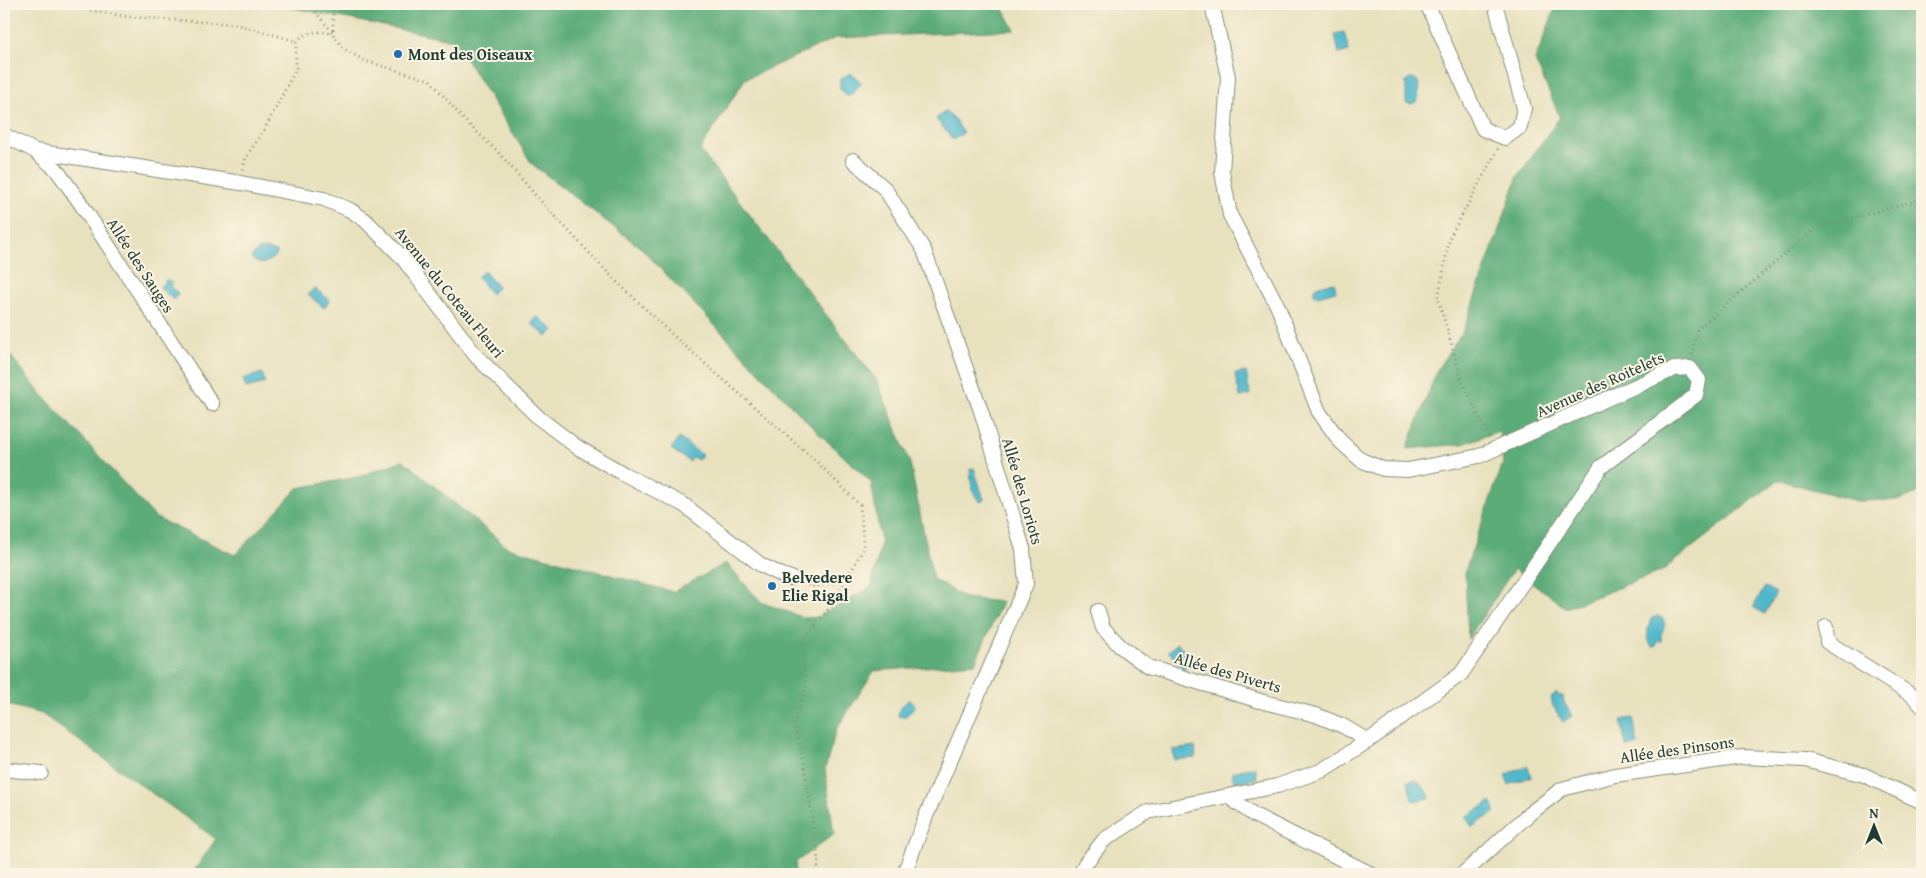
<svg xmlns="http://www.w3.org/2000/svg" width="1926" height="878" font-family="'Gentium Book Plus',serif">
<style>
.forest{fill:#5cac79;stroke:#3e7456}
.water{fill:#4fb8cc;stroke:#377a80}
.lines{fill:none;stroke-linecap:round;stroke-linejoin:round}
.street-casing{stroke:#848f79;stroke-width:16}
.path{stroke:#848f79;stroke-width:3;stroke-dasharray:1 4;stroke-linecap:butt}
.street{stroke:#fff;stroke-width:14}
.poi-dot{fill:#1f6fb2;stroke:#fcf5e5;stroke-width:2}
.labels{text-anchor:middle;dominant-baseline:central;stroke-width:4;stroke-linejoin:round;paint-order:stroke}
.poi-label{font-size:16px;font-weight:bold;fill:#1f3d34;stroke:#fcf5e5;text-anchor:start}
.street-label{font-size:16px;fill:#1f3d34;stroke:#fcf5e5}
</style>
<rect width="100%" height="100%" fill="#fcf5e5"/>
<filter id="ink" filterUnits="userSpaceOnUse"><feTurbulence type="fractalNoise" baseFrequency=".02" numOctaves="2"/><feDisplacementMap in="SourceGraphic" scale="10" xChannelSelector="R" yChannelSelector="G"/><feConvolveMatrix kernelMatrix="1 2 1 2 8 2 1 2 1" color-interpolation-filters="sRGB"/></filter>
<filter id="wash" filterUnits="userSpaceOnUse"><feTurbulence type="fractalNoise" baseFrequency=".0096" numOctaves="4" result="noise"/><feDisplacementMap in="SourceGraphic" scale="20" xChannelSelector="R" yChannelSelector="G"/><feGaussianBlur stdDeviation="1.12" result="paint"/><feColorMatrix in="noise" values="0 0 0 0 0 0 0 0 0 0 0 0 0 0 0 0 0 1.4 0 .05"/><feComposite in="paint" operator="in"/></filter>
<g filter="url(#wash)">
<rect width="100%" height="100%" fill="#e8e1be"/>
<!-- forest -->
<g class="forest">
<path d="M274 4H1001L1015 30 836 38 745 79 700 150 877 381 910 463 933 579 965 598 1002 602 975 663 874 671 836 730 825 769 834 834 796 862 795 874H192L216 839 42 714 4 704V347L37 389 156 518 235 555 298 488 358 477 403 460 507 547 673 592 726 563 761 602 804 618 817 617 871 587 881 543 871 482 811 426 641 248 532 164 454 40Z"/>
<path d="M1557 4H1922V491L1900 500 1857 501 1778 480 1662 571 1566 608 1514 569 1468 639 1465 571 1503 463 1499 431 1463 444 1407 449 1438 368 1463 331 1518 176 1560 117 1535 60Z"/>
</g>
<!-- water -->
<g class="water">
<path d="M1344 32 1349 51 1339 54 1335 34Z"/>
<path d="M851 73 862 83 848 97 840 89V79Z"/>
<path d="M1411 78 1416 79 1419 84 1417 101 1412 104 1406 103V82Z"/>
<path d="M946 111 956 121 963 133 953 140 936 119Z"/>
<path d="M266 249 276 252V255C269 263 258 268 251 257L258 250Z"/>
<path d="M484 271 498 287 491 294 477 277Z"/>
<path d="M167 279 172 283 170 286 179 294 173 300 160 287Z"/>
<path d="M1334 282 1336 291 1318 296 1314 294V289L1316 287Z"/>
<path d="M314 288 330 300 324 308 308 295Z"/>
<path d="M537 316 554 330 547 337 531 323Z"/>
<path d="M1246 372 1250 395 1240 397 1235 374Z"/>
<path d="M262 373 265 383 246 388 243 379Z"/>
<path d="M679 438 702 455 698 460 693 457 690 462 671 449Z"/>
<path d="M974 468 984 500 980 502C971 492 971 482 970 469Z"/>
<path d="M1765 587 1776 593 1765 614 1753 607Z"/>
<path d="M1658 616 1662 618 1665 624 1661 635V642L1658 640 1656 646 1652 647C1646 640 1647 625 1652 618Z"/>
<path d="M1178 643 1192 662 1183 669 1168 651Z"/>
<path d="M1557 693 1560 696H1563L1564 702 1572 716 1563 722 1553 706 1551 698Z"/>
<path d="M909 699 915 706 905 717 898 716 900 708Z"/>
<path d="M1633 718 1638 745 1626 747 1621 720Z"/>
<path d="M1195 747 1196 758 1174 760 1173 750Z"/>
<path d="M1527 766 1532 776 1509 785 1505 775Z"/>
<path d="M1255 767 1257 778 1234 783 1232 772Z"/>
<path d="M1416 780 1427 791 1430 798 1415 801 1412 800 1408 781Z"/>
<path d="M1489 803H1492L1495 812 1472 827 1466 817Z"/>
</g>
</g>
<g filter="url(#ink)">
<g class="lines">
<!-- street casing -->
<g class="street-casing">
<g id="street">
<path d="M1427 4 1483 129 1505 138 1520 127 1524 108 1495 4"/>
<path d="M4 135 35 151 241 183 324 199 350 210 365 220 402 257 476 356 539 418 577 447 624 474 684 505 761 565 784 576 791 578"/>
<path d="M35 151 56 169 79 201 212 404"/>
<path d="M853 160 885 189 924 250 981 411 1023 549 1026 584 926 816 904 874"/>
<path d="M1098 611 1103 628 1120 646 1148 667 1260 701 1316 715 1343 726 1368 741"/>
<path d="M1826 627 1827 642 1913 696 1922 706"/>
<path d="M4 769 41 773"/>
<path d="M1229 797 1254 815 1371 874"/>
<path d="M1080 874 1085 864 1104 840 1148 812 1277 786 1321 771 1368 741 1461 674 1601 467 1696 395 1699 380 1690 368 1674 369 1479 456 1408 470 1383 469 1361 460 1340 441 1319 412 1278 307 1230 215 1222 172 1228 77 1212 4"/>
<path d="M1463 874 1529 814 1562 789 1615 775 1743 757 1805 760 1864 775 1922 802"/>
</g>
</g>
<!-- path -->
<g class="path">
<path d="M56 4 129 17 235 24 296 41V69L264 130 246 157 243 170"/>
<path d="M309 4 333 33"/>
<path d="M333 4V33"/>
<path d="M296 41C309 31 317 30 333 34L344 49 365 61 430 80 463 119 500 154 544 205 614 279 675 337 818 463 860 505 864 547 836 600 803 640 806 686 794 724 804 762 818 859V874"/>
<path d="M1692 355 1697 330 1814 229 1922 199"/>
<path d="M1489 437 1462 381 1438 298 1450 237 1498 149"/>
<path d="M803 584C816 590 833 582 847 580"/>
</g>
<!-- street -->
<use href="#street" class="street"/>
</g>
</g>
<!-- markers -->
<g class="poi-dot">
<circle cx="398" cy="54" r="5"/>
<circle cx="772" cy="586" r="5"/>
</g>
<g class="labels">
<!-- poi labels -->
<g class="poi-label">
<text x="408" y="54">Mont des Oiseaux</text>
<text x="782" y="577">Belvedere<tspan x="782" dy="18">Elie Rigal</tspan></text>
</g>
<!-- street labels -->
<g class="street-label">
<text transform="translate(141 265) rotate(57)">Allée des Sauges</text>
<text transform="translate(450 292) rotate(51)">Avenue du Coteau Fleuri</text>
<text transform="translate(1600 384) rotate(-24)">Avenue des Roitelets</text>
<text transform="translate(1023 491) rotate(74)">Allée des Loriots</text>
<text transform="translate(1228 672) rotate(16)">Allée des Piverts</text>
<text transform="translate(1677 749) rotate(-8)">Allée des Pinsons</text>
</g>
</g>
<!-- margin -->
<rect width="1926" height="878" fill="none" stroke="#fcf5e5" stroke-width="20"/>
<!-- north arrow -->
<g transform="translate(1874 826)" stroke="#fcf5e5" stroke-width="4" paint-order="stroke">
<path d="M0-4L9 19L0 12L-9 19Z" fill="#1f3d34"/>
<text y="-8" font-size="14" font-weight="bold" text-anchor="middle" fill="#1f3d34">N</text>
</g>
</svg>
